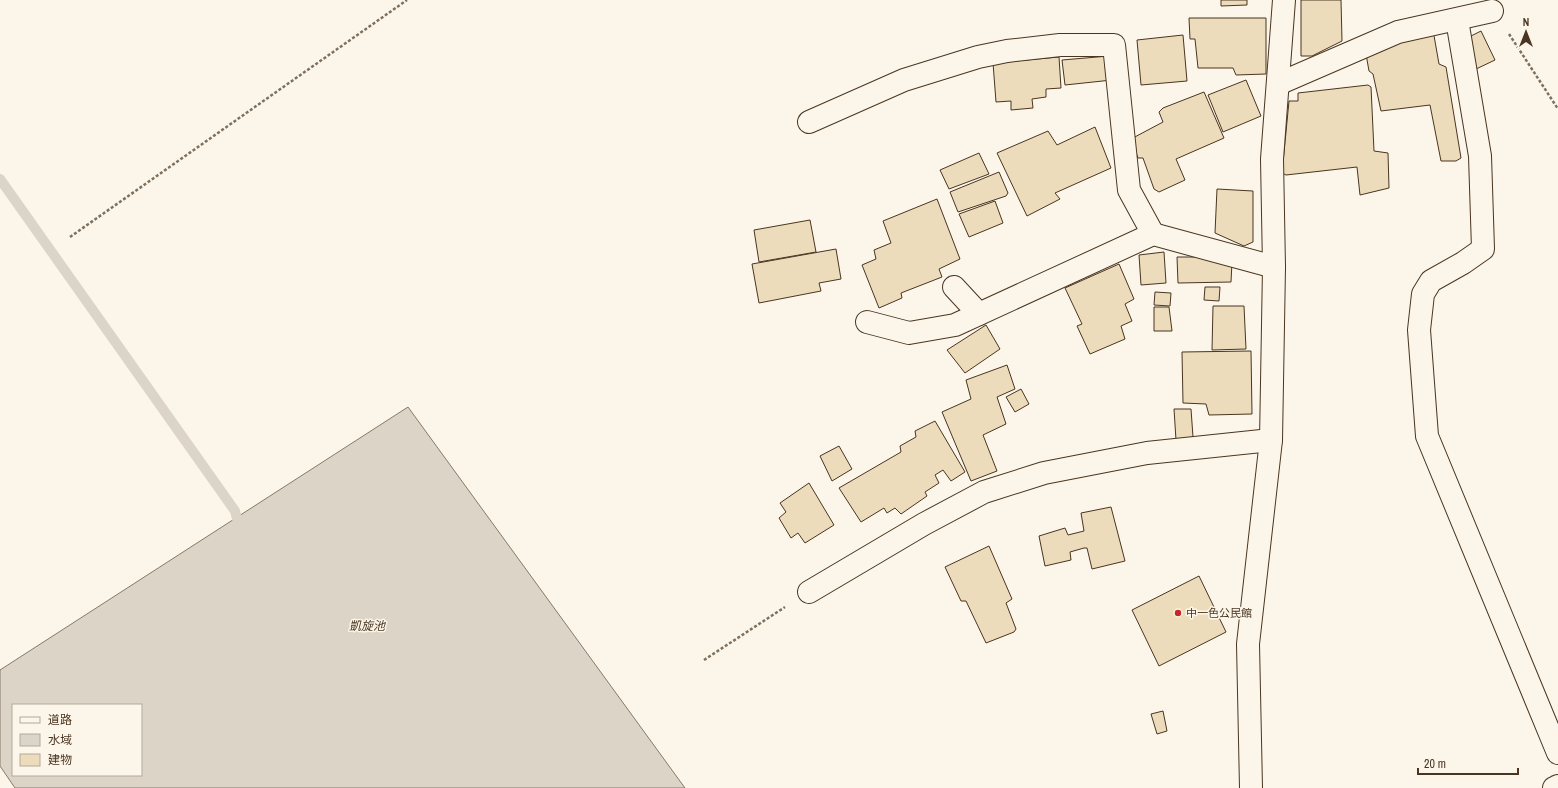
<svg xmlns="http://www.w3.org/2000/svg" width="1558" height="788" font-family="'Archivo Narrow','Noto Sans JP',sans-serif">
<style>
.water{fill:#dcd4c6;stroke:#887966;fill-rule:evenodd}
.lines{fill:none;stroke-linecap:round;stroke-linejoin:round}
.stream{stroke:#dcd4c6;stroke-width:10}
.building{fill:#ecdcbc;stroke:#4a3520}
.minor-casing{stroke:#4a3520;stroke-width:24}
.path{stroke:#7f6f5c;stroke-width:2.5;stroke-dasharray:3 2;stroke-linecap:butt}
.minor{stroke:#fbf6e9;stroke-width:22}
.poi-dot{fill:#c62828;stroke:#fbf6e9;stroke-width:1.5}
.labels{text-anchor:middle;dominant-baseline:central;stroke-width:3;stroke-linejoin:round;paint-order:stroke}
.poi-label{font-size:11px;fill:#4a3520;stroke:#fbf6e9;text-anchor:start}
.water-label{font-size:12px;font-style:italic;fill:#4a3520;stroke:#fbf6e9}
</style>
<rect width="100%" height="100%" fill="#fbf6e9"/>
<!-- water -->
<path class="water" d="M408 407 685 788H15L0 766V670ZM13 705H141V775H13Z"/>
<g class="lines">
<!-- stream -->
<path class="stream" d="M0 179 235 511 240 530"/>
</g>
<!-- building -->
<g class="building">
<path d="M1221 0H1247V5L1221 6Z"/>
<path d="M1301 0H1341L1342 41 1312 56H1301Z"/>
<path d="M1189 18H1266V74L1236 75 1233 68H1198L1195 39H1190Z"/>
<path d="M1433 30 1439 64 1446 67 1461 158 1456 161H1441L1430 105 1381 111 1373 74 1369 71 1366 54Z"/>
<path d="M1481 31 1495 60 1474 70 1461 41Z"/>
<path d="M1183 35 1187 81 1141 85 1137 40Z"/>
<path d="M1109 56 1112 80 1065 85 1062 60Z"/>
<path d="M1059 57 1061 88 1046 89V97L1032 99 1033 108 1011 110V101L996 102 993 63Z"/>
<path d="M1246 80 1261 116 1223 132 1208 95Z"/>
<path d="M1368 85 1371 87 1374 151 1388 153 1389 188 1360 195 1357 167 1286 175 1282 173 1289 101H1298V93Z"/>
<path d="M1204 92 1224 138 1176 159 1185 180 1159 192 1154 189 1143 158H1138L1131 139 1163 122 1159 112 1163 108Z"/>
<path d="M1095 127 1111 168 1055 193 1060 199 1027 216 997 153 1048 131 1057 145Z"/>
<path d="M979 153 989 174 949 189 940 170Z"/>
<path d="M999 172 1008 193 1006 196 958 212 950 192Z"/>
<path d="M1217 189 1253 191V242L1244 246 1215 233Z"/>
<path d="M937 199 960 259 939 269 942 277 901 293 902 298 879 308 862 265 876 259 874 250 891 243 883 221Z"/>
<path d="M995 201 1003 223 969 237 959 214Z"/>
<path d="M810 220 816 252 759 262 754 230Z"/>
<path d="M836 249 841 279 819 283 821 291 759 303 752 264Z"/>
<path d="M1164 252 1166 283 1141 285 1139 255Z"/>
<path d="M1177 257H1218L1232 262 1231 282 1178 283Z"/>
<path d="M1119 264 1134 299 1125 304 1132 321 1121 326 1125 339 1090 354 1077 326 1082 324 1065 288Z"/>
<path d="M1205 287H1220L1219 301 1204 300Z"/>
<path d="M1155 292 1171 293 1170 306 1154 305Z"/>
<path d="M1213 306H1244L1246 349 1212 350Z"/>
<path d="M1154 307H1169L1172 331H1154Z"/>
<path d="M986 325 1000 349 965 373 947 350Z"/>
<path d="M1251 351 1252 414 1209 415 1206 404 1183 403 1182 352Z"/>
<path d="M1007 365 1015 389 997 397 1006 424 983 435 997 471 971 481 942 412 971 399 966 380Z"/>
<path d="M1021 389 1029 404 1015 412 1006 397Z"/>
<path d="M1174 409H1191L1193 437 1176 440Z"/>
<path d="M935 421 965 472 951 481 943 470 935 475 939 483 925 492 927 496 901 514 895 508 887 513 884 508 861 522 839 488 901 452 900 446 916 437 915 431Z"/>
<path d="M839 446 852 469 832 481 820 456Z"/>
<path d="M809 483 834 525 805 543 798 533 791 538 779 518 786 512 780 503Z"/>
<path d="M1111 507 1125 561 1092 569 1087 548H1084L1070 552 1071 560 1045 566 1039 536 1065 528 1068 535 1084 531 1081 513Z"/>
<path d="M989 546 1012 599 1006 603 1016 629 1014 632 986 643 966 601H961L945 567Z"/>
<path d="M1199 576 1226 632 1159 666 1132 610Z"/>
<path d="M1163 711 1167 731 1157 734 1151 714Z"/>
</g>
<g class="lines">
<!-- minor casing -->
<g class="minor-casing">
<g id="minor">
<path d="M1457 20 1480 156 1483 249 1463 263 1431 281 1423 294 1419 330 1427 436 1558 753"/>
<path d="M1278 84 1398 32 1492 11"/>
<path d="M809 122 904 80 978 57 1007 51 1060 45H1114L1129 190 1153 234"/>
<path d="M954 287 979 314"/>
<path d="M867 322 909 333 955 325 1153 234 1274 267"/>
<path d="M809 592 924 524 984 492 1044 473 1147 453 1271 440"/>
<path d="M1251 788 1248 644 1271 440 1274 267 1272 159 1284 0"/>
<path d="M1554 788 1558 786"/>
</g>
</g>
<!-- path -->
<g class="path">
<path d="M1509 34 1558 109"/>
<path d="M70 237 407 0"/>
<path d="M704 660 785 607"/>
</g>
<!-- minor -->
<use href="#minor" class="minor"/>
</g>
<!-- markers -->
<circle class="poi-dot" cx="1178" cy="613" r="4"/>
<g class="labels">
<!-- poi labels -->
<g class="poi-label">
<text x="1186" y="613">中一色公民館</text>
</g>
<!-- water labels -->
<g class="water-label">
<text x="367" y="626">凱旋池</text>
</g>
</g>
<!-- legend -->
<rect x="12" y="704" width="130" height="72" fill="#fbf6e9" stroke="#b4a999"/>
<rect x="20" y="717" width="20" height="6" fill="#fbf6e9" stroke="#b4a999"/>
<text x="48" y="724" font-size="12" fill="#4a3520">道路</text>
<rect x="20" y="734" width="20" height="12" fill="#dcd4c6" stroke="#b4a999"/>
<text x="48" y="744" font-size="12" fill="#4a3520">水域</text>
<rect x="20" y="754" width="20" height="12" fill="#ecdcbc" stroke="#b4a999"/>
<text x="48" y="764" font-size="12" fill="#4a3520">建物</text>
<!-- north arrow -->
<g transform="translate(1526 32)" stroke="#fbf6e9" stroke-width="3" paint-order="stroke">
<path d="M0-3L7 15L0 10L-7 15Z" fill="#4a3520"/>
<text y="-6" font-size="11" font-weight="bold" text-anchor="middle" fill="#4a3520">N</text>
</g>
<!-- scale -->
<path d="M1418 768v6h100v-6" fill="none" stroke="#4a3520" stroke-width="2"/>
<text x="1424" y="768" font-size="12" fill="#4a3520" stroke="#fbf6e9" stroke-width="3" paint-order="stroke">20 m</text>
</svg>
